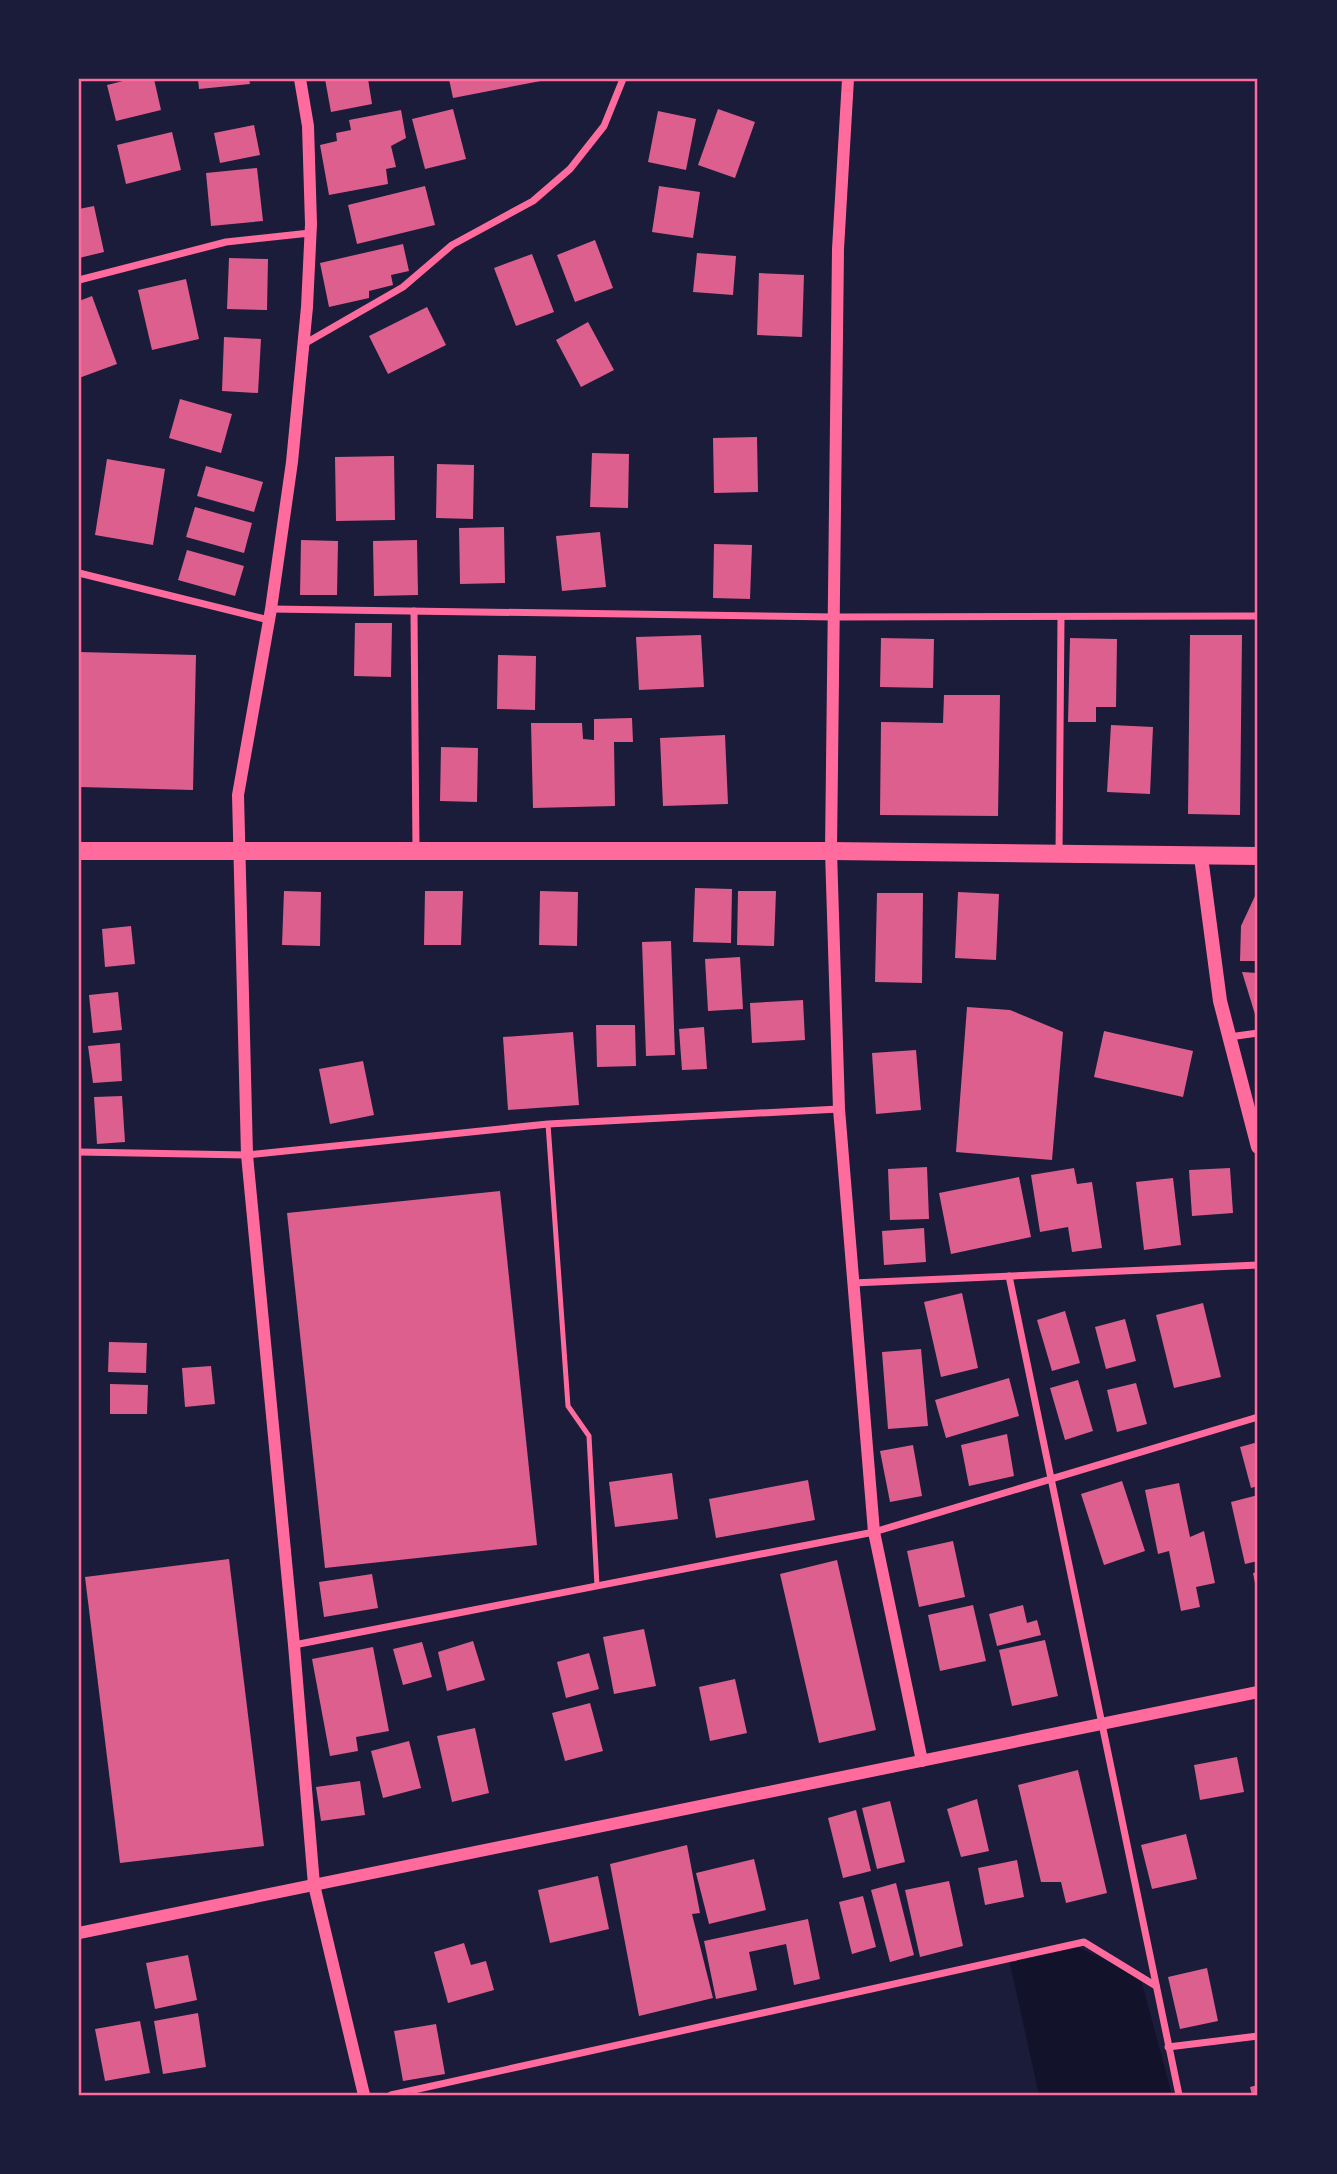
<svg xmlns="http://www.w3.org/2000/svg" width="1337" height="2174" font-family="Inter,sans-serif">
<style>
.water{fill:#12122b}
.building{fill:#dd5f8e}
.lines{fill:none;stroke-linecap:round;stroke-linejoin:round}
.service{stroke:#ff6b9d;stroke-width:5}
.minor{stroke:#ff6b9d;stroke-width:7}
.tertiary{stroke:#ff6b9d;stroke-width:12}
.secondary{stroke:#ff6b9d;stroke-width:14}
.primary{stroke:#ff6b9d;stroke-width:18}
.neatline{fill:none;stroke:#ff6b9d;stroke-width:2.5}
</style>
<rect width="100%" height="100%" fill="#1b1b3a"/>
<!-- water -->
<path class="water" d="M1073 1945 1140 1976 1172 2095H1039L1009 1959Z"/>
<!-- building -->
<g class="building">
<path d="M131 79H154L161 110 116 121 107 85Z"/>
<path d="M198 79H249L250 84 199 89Z"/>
<path d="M325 79H368L372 104 331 112Z"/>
<path d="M449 79H546V80L453 98Z"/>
<path d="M453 109 466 159 425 169 412 119Z"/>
<path d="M718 109 755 122 735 178 698 165Z"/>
<path d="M401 110 406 138 391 146 396 167 386 169 388 184 329 195 320 145 337 141 336 133 351 130 349 120Z"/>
<path d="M658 111 696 119 686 170 648 162Z"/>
<path d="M254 125 260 155 220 163 214 133Z"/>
<path d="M172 132 181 170 126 184 117 145Z"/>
<path d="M257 168 263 221 211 226 206 173Z"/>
<path d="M425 186 435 225 357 244 348 205Z"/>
<path d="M659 186 700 192 693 238 652 232Z"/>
<path d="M94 206 104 252 79 258V209Z"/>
<path d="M595 240 613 288 575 302 557 255Z"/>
<path d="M403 244 409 271 391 275 393 285 369 291V298L329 307 320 263Z"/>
<path d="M697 253 736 256 733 295 693 292Z"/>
<path d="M532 254 554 312 516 326 494 268Z"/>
<path d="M229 258 268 259 267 310 227 309Z"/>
<path d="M759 273 804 275 802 337 757 335Z"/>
<path d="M186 279 199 339 152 350 138 290Z"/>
<path d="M92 296 117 364 79 378V301Z"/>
<path d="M427 307 446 345 388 374 369 336Z"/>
<path d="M588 322 614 370 581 387 556 340Z"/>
<path d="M224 337 261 339 258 393 222 391Z"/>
<path d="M180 399 232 414 221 453 169 438Z"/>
<path d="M757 437 758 492 714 493 713 438Z"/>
<path d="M592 453 629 454 628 508 590 507Z"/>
<path d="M394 456 395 520 336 521 335 457Z"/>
<path d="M107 459 165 469 153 545 95 535Z"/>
<path d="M437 464 474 465 473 519 436 518Z"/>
<path d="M206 466 263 482 254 512 197 496Z"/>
<path d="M195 507 252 523 244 553 186 537Z"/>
<path d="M504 527 505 583 460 584 459 528Z"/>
<path d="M600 532 606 587 562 591 556 536Z"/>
<path d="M301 540 338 541 337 595H300Z"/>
<path d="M417 540 418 595 374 596 373 541Z"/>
<path d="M714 544 752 545 750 599 713 598Z"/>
<path d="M187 550 244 566 235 596 178 580Z"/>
<path d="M355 623H392L391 677 354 676Z"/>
<path d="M701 635 704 687 639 690 636 637Z"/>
<path d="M1190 635H1242L1240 815 1188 814Z"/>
<path d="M881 638 934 639 933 688 880 687Z"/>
<path d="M1070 638 1117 639 1116 707H1096V722H1068Z"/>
<path d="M79 652 196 655 193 790 79 787Z"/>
<path d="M498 655 536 656 535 710 497 709Z"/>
<path d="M944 695H1000L998 816 880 815 881 722 943 723Z"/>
<path d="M632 718 633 742H614L615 806 533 808 531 723H582L583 739 594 740V719Z"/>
<path d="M1111 725 1153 727 1150 794 1107 792Z"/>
<path d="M725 735 728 804 663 806 660 738Z"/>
<path d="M441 747 478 748 477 802 440 801Z"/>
<path d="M695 888 732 889 731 943 693 942Z"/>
<path d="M284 891 321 892 320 946 282 945Z"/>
<path d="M425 891H463L461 945H424Z"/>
<path d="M540 891 578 892 577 946 539 945Z"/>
<path d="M738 891H776L774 946 737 945Z"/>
<path d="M958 892 999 894 996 960 955 958Z"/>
<path d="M877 893H923L922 983 875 982Z"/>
<path d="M1255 896H1258V961H1240L1241 926Z"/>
<path d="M131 926 135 964 105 967 102 929Z"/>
<path d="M671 941 675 1055 646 1056 642 942Z"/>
<path d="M740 957 743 1009 708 1011 705 959Z"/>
<path d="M1242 972 1258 973V1024Z"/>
<path d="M118 992 122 1030 93 1033 89 995Z"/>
<path d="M803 1000 805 1040 752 1043 750 1003Z"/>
<path d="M967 1007 1010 1010 1063 1032 1052 1160 956 1152Z"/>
<path d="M596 1025H635L636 1066 597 1067Z"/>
<path d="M704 1027 707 1069 682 1070 679 1029Z"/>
<path d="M1104 1031 1193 1051 1183 1097 1094 1077Z"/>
<path d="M573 1032 579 1105 508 1110 503 1037Z"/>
<path d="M120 1043 122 1081 93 1083 88 1046Z"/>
<path d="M916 1050 921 1110 876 1114 872 1053Z"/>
<path d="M363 1061 374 1115 330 1124 319 1069Z"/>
<path d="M122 1096 125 1142 97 1144 94 1097Z"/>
<path d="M927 1167 929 1219 890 1220 888 1169Z"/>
<path d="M1074 1168 1077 1184 1092 1182 1102 1248 1072 1252 1068 1227 1040 1232 1031 1175Z"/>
<path d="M1230 1168 1233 1213 1192 1216 1189 1170Z"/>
<path d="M1019 1177 1031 1237 951 1254 939 1193Z"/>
<path d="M1173 1178 1181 1245 1144 1250 1136 1182Z"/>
<path d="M500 1191 537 1545 325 1568 287 1213Z"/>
<path d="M924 1228 926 1262 884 1265 882 1231Z"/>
<path d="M962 1293 978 1368 941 1377 924 1302Z"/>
<path d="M1203 1303 1221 1377 1174 1388 1156 1315Z"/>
<path d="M1065 1311 1080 1363 1052 1371 1037 1320Z"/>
<path d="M1125 1319 1136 1361 1106 1369 1095 1327Z"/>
<path d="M109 1342 147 1343 146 1373 108 1372Z"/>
<path d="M921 1349 928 1426 888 1429 882 1352Z"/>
<path d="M211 1366 215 1404 185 1407 182 1368Z"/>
<path d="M1009 1378 1019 1416 946 1438 935 1400Z"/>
<path d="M1078 1380 1093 1431 1065 1440 1050 1388Z"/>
<path d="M1136 1383 1147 1424 1117 1432 1107 1390Z"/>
<path d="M110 1384 148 1385 147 1414H110Z"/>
<path d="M1007 1434 1014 1476 969 1486 961 1445Z"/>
<path d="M1258 1442V1486L1251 1488 1240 1447Z"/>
<path d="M913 1445 922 1496 890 1502 880 1451Z"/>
<path d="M672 1473 678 1519 615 1527 609 1482Z"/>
<path d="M808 1480 815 1520 716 1538 709 1499Z"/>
<path d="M1122 1481 1145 1551 1104 1565 1081 1494Z"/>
<path d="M1179 1483 1190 1537 1204 1531 1215 1583 1196 1587 1200 1607 1181 1611 1169 1551 1158 1554 1145 1490Z"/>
<path d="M1258 1495V1561L1245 1564 1231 1502Z"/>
<path d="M953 1541 965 1597 919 1607 907 1551Z"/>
<path d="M229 1559 264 1846 120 1863 85 1577Z"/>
<path d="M837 1560 876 1730 819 1743 780 1574Z"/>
<path d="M1258 1572V1593H1257L1253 1573Z"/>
<path d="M372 1574 378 1608 324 1617 319 1582Z"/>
<path d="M973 1605 986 1661 940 1671 928 1615Z"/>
<path d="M1023 1605 1027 1623 1037 1620 1041 1635 997 1646 989 1614Z"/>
<path d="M644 1629 656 1686 614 1694 603 1637Z"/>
<path d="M1045 1640 1058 1696 1012 1706 999 1650Z"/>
<path d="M473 1641 485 1680 447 1691 438 1652Z"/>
<path d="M422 1642 432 1677 403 1685 393 1649Z"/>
<path d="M373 1647 389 1731 356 1737 358 1751 330 1756 312 1659Z"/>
<path d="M589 1653 599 1689 566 1698 557 1662Z"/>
<path d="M735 1679 747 1733 710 1741 699 1687Z"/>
<path d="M590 1703 603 1751 565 1761 552 1713Z"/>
<path d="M475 1728 489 1793 452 1802 437 1736Z"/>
<path d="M409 1741 421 1788 383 1798 371 1751Z"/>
<path d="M1237 1757 1244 1792 1200 1800 1194 1765Z"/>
<path d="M1078 1770 1107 1893 1066 1903 1061 1882H1041L1018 1785Z"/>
<path d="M360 1781 365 1815 321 1821 316 1787Z"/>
<path d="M977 1799 989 1851 961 1857 947 1809Z"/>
<path d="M890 1801 905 1862 877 1869 862 1808Z"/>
<path d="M856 1810 871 1871 843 1878 828 1818Z"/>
<path d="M1186 1834 1197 1879 1152 1889 1141 1845Z"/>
<path d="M687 1845 700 1913 692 1914 713 1998 639 2016 610 1864Z"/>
<path d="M754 1859 766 1910 709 1924 696 1873Z"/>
<path d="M1017 1860 1024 1897 985 1905 978 1868Z"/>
<path d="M598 1876 609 1929 550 1943 538 1890Z"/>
<path d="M949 1881 963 1946 920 1957 905 1890Z"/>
<path d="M896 1883 914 1955 890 1962 871 1890Z"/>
<path d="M863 1896 876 1947 852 1954 839 1902Z"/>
<path d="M808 1919 820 1979 794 1985 786 1944 749 1952 757 1990 716 1999 704 1941Z"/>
<path d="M464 1943 471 1965 486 1961 494 1990 448 2003 434 1952Z"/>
<path d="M188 1955 197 2000 155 2009 146 1963Z"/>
<path d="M1207 1968 1218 2021 1180 2029 1168 1977Z"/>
<path d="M198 2013 206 2067 163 2074 154 2021Z"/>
<path d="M140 2021 150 2073 105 2081 95 2029Z"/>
<path d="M436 2024 445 2074 403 2081 394 2031Z"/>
<path d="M1258 2085V2095H1252L1250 2087Z"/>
</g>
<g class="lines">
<!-- service -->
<path class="service" d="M548 1124 568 1406 589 1436 597 1586"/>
<!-- minor -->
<g class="minor">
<path d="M79 280 226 242 310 233"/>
<path d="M304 344 403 287 452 245 533 201 570 169 604 126 623 79"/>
<path d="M79 573 269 620"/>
<path d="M271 609 835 617 1258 616"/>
<path d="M414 611 416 851"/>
<path d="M1059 854 1061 617"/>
<path d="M1229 1037 1258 1033"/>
<path d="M79 1152 247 1155 548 1124 839 1109"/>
<path d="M1009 1276 1179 2095"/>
<path d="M853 1283 1258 1265"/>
<path d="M294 1645 874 1532 1258 1417"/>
<path d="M1168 2047 1258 2036"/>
<path d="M391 2095 1084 1942 1156 1986"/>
</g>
<!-- tertiary -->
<g class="tertiary">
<path d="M300 79 308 126 311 224 307 307 292 462 271 609 238 795 247 1155 294 1645 314 1885 364 2095"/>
<path d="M848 79 838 249 831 851 839 1109 874 1532 922 1761"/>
<path d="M79 1933 1258 1692"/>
</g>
<!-- secondary -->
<path class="secondary" d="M1201 857 1220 1001 1258 1147"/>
<!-- primary -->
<path class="primary" d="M79 851H831L1258 856"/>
</g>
<!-- border -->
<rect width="1337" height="2174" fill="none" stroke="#1b1b3a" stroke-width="161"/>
<rect x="80" y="80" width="1176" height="2014" class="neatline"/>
</svg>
